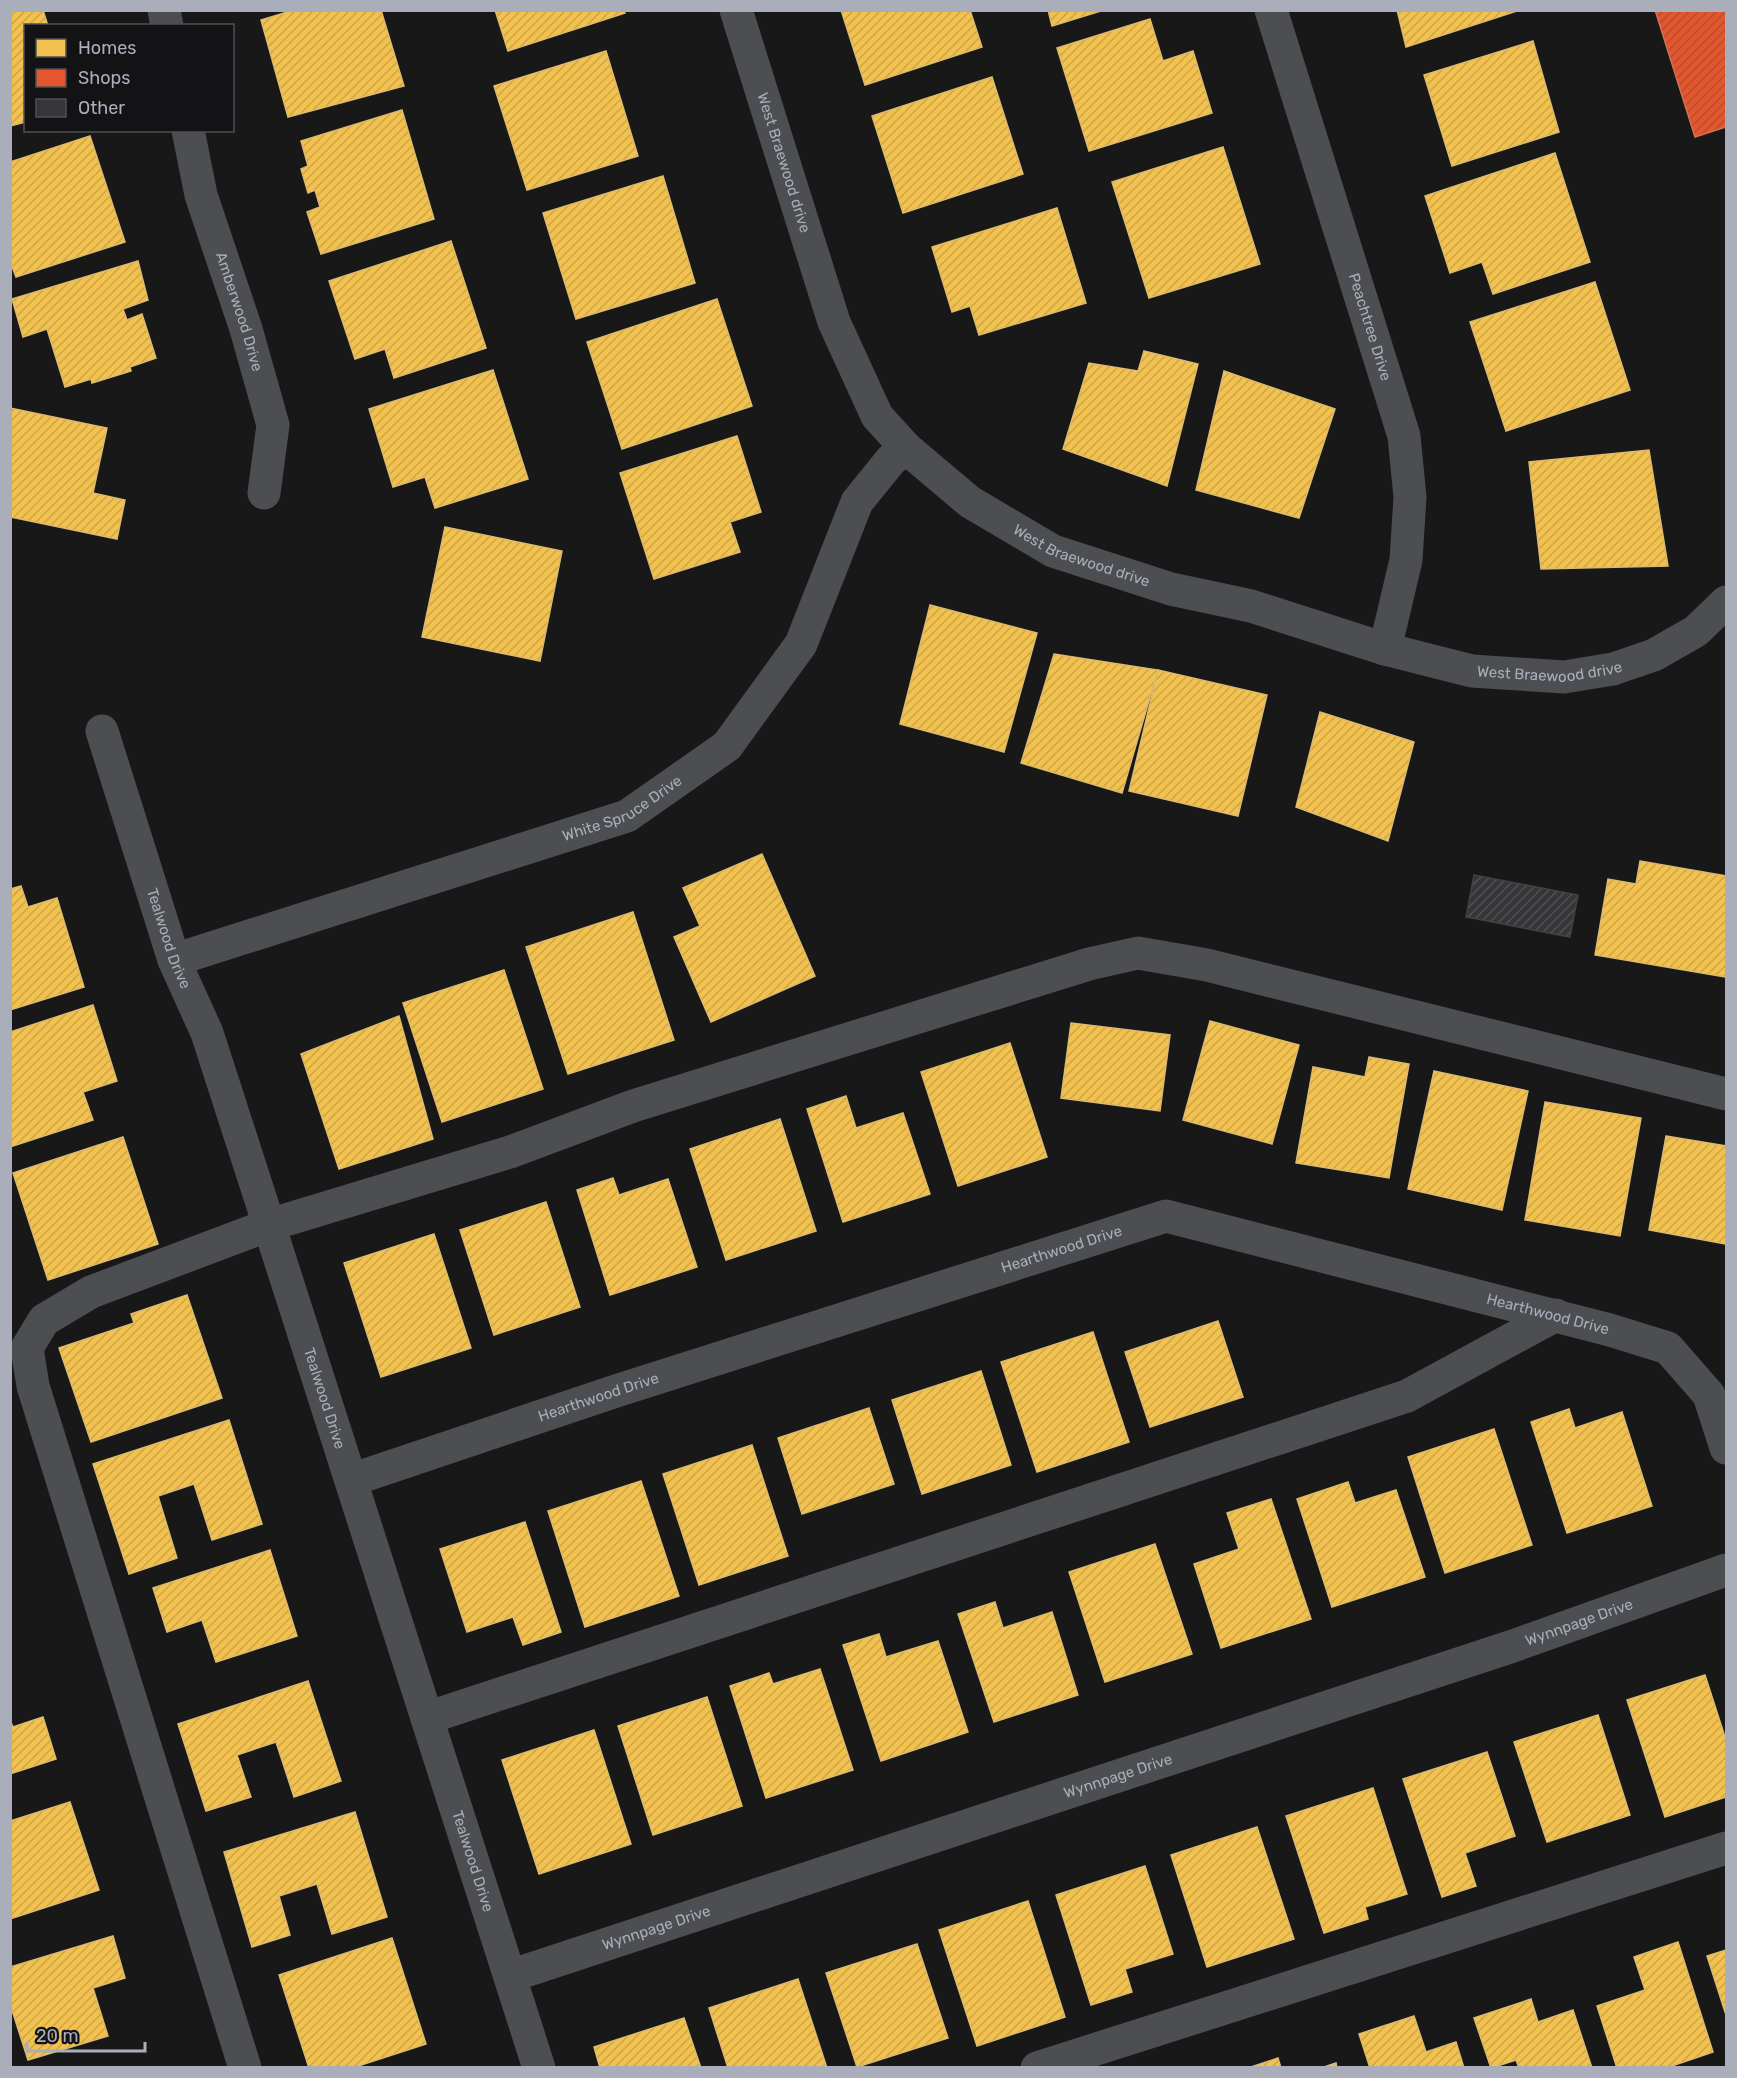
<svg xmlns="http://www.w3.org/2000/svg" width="1737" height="2078" font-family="Rubik,sans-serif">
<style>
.homes{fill:url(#homes-hatch);stroke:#dcbb6e;stroke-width:1.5}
.shops{fill:url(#shops-hatch);stroke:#d37158;stroke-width:1.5}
.building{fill:url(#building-hatch);stroke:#414245;stroke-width:1.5}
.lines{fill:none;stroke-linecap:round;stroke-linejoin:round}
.minor{stroke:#4c4e52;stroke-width:33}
.labels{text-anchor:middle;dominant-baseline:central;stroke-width:6;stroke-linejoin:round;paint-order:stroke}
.street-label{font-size:15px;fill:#aaaeba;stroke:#131215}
</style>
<defs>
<pattern id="homes-hatch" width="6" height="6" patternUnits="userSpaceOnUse" patternTransform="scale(1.5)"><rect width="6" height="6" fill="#f2c14e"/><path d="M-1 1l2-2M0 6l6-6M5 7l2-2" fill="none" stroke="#cca54a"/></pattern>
<pattern id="shops-hatch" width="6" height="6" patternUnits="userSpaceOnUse" patternTransform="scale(1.5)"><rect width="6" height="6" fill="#e4572e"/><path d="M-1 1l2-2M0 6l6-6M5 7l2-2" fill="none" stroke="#b84e30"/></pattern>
<pattern id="building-hatch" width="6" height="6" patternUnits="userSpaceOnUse" patternTransform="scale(1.5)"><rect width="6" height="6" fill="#363638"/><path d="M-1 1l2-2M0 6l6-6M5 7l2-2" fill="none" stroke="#505153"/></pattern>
</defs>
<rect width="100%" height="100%" fill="#181819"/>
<!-- homes -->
<g class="homes">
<path d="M21 10H43L48 26H26V122L10 126V13Z"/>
<path d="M294 10H381L404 86 288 117 261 20Z"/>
<path d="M495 10H624L625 13 508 51Z"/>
<path d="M841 10H970L982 47 865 85Z"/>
<path d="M1048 10H1104L1052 26Z"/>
<path d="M1397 10H1517V11L1406 47Z"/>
<path d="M1150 19 1163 61 1193 51 1212 113 1089 151 1057 48Z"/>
<path d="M1533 41 1559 132 1452 166 1424 75Z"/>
<path d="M606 51 638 156 527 190 494 86Z"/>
<path d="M992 77 1023 174 903 213 872 116Z"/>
<path d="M402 110 434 219 321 254 307 212 320 207 315 190 308 193 301 169 308 166 301 141Z"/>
<path d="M90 136 125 242 16 277 10 261V162Z"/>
<path d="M1223 147 1260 264 1149 298 1112 182Z"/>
<path d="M1555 153 1590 262 1493 294 1482 262 1450 273 1425 196Z"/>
<path d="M663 176 695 283 576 319 543 213Z"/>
<path d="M1057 208 1086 303 979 335 970 306 952 312 932 247Z"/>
<path d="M451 241 486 348 394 378 385 349 355 359 329 281Z"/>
<path d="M138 261 148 300 123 309 127 320 142 314 156 358 130 367 131 371 92 383 91 379 65 387 47 329 23 337 12 299Z"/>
<path d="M1595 282 1630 390 1506 431 1470 322Z"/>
<path d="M717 299 752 406 622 449 587 342Z"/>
<path d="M1144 351 1198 364 1167 486 1063 449 1089 363 1138 371Z"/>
<path d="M493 370 528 479 435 508 425 477 393 487 369 409Z"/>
<path d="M1224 371 1335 409 1299 518 1196 490Z"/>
<path d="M10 408 107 428 93 493 125 500 117 539 10 517Z"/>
<path d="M737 436 761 512 730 522 740 552 654 579 620 473Z"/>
<path d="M1649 450 1668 566 1541 569 1529 462Z"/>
<path d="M445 527 562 551 540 661 422 637Z"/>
<path d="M930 605 1037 633 1004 752 900 724Z"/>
<path d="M1054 654 1158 670 1122 793 1021 763Z"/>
<path d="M1158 670 1267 695 1238 816 1129 791Z"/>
<path d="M1320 712 1414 742 1388 841 1296 807Z"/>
<path d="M762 854 815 976 711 1022 674 937 700 926 683 888Z"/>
<path d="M1640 861 1726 876V977L1595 955 1608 879 1636 884Z"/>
<path d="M21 886 28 907 57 898 84 987 10 1010V889Z"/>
<path d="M633 912 674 1040 568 1074 526 947Z"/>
<path d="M504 970 543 1089 442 1122 403 1003Z"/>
<path d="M93 1005 117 1081 83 1092 93 1120 10 1147V1032Z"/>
<path d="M399 1016 433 1139 339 1169 301 1054Z"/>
<path d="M1210 1021 1299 1045 1272 1144 1183 1120Z"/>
<path d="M1071 1023 1170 1035 1160 1111 1061 1098Z"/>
<path d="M1010 1043 1047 1157 958 1186 921 1072Z"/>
<path d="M1369 1057 1409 1064 1389 1178 1296 1163 1313 1067 1365 1077Z"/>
<path d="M1434 1071 1528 1091 1502 1210 1408 1189Z"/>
<path d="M846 1096 856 1128 903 1113 930 1194 843 1222 807 1109Z"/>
<path d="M1545 1102 1641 1118 1620 1236 1525 1220Z"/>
<path d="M780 1119 816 1231 726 1260 690 1149Z"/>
<path d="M1666 1136 1726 1146V1244L1649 1230Z"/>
<path d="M123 1137 158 1244 48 1280 13 1173Z"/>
<path d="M613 1178 619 1195 668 1179 697 1267 610 1295 577 1190Z"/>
<path d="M546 1202 580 1307 494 1335 460 1230Z"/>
<path d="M434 1234 471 1348 381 1377 344 1263Z"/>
<path d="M187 1295 222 1398 91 1442 59 1348 134 1323 131 1314Z"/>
<path d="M1218 1321 1243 1397 1150 1427 1125 1352Z"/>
<path d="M1093 1332 1129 1442 1037 1472 1001 1362Z"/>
<path d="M981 1371 1011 1465 922 1494 892 1400Z"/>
<path d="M869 1408 894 1484 802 1514 778 1438Z"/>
<path d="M1569 1409 1575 1428 1622 1412 1652 1506 1567 1533 1531 1422Z"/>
<path d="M229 1420 262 1524 212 1540 194 1484 158 1496 177 1558 129 1574 93 1464Z"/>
<path d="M1494 1429 1532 1545 1445 1573 1408 1457Z"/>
<path d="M752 1445 788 1556 699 1585 663 1474Z"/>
<path d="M641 1481 679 1596 585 1627 548 1511Z"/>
<path d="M1348 1482 1355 1503 1396 1490 1425 1577 1332 1607 1297 1499Z"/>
<path d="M1271 1499 1311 1619 1221 1648 1194 1564 1239 1549 1227 1513Z"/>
<path d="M525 1522 561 1632 523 1645 513 1617 467 1632 440 1549Z"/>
<path d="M1155 1544 1192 1654 1105 1682 1069 1572Z"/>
<path d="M270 1550 297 1636 216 1662 202 1620 167 1632 153 1588Z"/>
<path d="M995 1602 1003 1628 1052 1612 1078 1695 994 1722 958 1614Z"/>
<path d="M879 1634 886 1657 938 1641 968 1732 881 1761 843 1645Z"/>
<path d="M820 1669 853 1770 766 1798 730 1686 769 1673 773 1684Z"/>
<path d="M1705 1675 1726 1740V1797L1665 1817 1627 1700Z"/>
<path d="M308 1681 341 1781 294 1797 276 1742 237 1755 251 1797 206 1811 178 1724Z"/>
<path d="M707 1697 742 1806 653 1835 618 1726Z"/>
<path d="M1598 1715 1630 1815 1547 1842 1514 1742Z"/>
<path d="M43 1717 56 1759 10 1774V1720L13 1727Z"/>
<path d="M594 1730 631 1844 539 1874 502 1760Z"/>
<path d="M1487 1752 1515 1836 1465 1853 1476 1886 1442 1897 1403 1779Z"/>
<path d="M1373 1788 1407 1894 1365 1907 1368 1919 1324 1933 1286 1816Z"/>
<path d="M70 1802 99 1890 10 1919V1821Z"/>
<path d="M355 1812 387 1917 332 1934 317 1884 279 1896 290 1935 252 1947 224 1852Z"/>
<path d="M1257 1827 1294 1939 1207 1967 1171 1855Z"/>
<path d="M1145 1866 1173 1954 1125 1969 1132 1992 1091 2005 1056 1895Z"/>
<path d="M1028 1901 1065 2017 977 2046 939 1930Z"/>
<path d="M113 1936 125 1978 93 1988 108 2036 28 2060 10 2004V1967Z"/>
<path d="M392 1938 426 2044 352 2068H309L279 1975Z"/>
<path d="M1678 1942 1713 2052 1666 2068H1617L1597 2006 1645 1990 1634 1957Z"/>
<path d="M917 1944 948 2038 857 2067 826 1973Z"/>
<path d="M1726 1950V2015L1707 1956Z"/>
<path d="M798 1979 827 2068H728L709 2008Z"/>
<path d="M1531 1999 1538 2022 1573 2010 1592 2068H1519L1516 2060 1491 2068 1474 2018Z"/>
<path d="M1414 2016 1426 2052 1456 2042 1464 2068H1370L1359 2034Z"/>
<path d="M684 2018 701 2068H600L594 2047Z"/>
<path d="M1278 2058 1281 2068H1248Z"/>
<path d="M1336 2063 1337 2068H1321Z"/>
</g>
<!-- shops -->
<path class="shops" d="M1655 10H1726V127L1695 137Z"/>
<!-- building -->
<path class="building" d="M1474 875 1578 895 1570 937 1466 917Z"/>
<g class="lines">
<!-- minor -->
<g class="minor">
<path d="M164 10 167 26"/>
<path id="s1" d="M736 10 834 322 877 416 906 448 970 502 1053 551 1171 589 1251 606 1385 649 1472 671 1564 677 1613 669 1654 655 1696 631 1726 602"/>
<path id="s2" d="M1271 10 1404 436 1410 497 1406 560 1385 649"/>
<path id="s3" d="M188 130 201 195 246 329 273 425 264 493"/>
<path id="s4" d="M102 731 174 960 207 1033 269 1225 539 2068"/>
<path id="s5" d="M174 960 627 816 727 746 801 644 857 502 891 460 906 448"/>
<path id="s6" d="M351 1480 616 1391 1166 1216 1610 1330 1668 1348 1709 1395 1726 1448"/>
<path d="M427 1718 1407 1396 1556 1315"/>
<path id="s7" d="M510 1976 1513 1646 1726 1570"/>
<path d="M245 2068 33 1386 27 1348 44 1320 91 1292 269 1225 510 1152 633 1106 1089 964 1138 953 1207 965 1726 1094"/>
<path d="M1037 2068 1726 1848"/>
</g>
</g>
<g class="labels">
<!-- street labels -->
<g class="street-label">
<text stroke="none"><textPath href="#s1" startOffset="160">West Braewood drive</textPath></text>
<text stroke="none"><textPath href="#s3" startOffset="189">Amberwood Drive</textPath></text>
<text stroke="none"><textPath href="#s2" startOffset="332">Peachtree Drive</textPath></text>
<text stroke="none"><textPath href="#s1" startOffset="682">West Braewood drive</textPath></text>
<text stroke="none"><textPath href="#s1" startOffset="1168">West Braewood drive</textPath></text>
<text stroke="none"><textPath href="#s5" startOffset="474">White Spruce Drive</textPath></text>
<text stroke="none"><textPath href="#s4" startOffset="218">Tealwood Drive</textPath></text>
<text stroke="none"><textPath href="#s6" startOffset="747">Hearthwood Drive</textPath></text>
<text stroke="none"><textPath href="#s6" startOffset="1251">Hearthwood Drive</textPath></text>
<text stroke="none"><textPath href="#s6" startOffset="261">Hearthwood Drive</textPath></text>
<text stroke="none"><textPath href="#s4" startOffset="704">Tealwood Drive</textPath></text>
<text stroke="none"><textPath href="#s7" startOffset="1126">Wynnpage Drive</textPath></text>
<text stroke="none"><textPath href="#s7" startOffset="640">Wynnpage Drive</textPath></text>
<text stroke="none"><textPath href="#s4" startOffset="1190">Tealwood Drive</textPath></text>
<text stroke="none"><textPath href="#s7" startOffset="154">Wynnpage Drive</textPath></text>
</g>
</g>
<!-- border -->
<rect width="1737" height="2078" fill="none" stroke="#aaaeba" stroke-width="24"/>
<!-- legend -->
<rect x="24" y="24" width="210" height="108" fill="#131215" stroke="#4f5057" stroke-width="1.5"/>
<rect x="36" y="39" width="30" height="18" fill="#f2c14e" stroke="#4f5057" stroke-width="1.5"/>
<text x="78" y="54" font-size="18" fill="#aaaeba">Homes</text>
<rect x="36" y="69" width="30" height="18" fill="#e4572e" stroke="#4f5057" stroke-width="1.5"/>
<text x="78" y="84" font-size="18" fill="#aaaeba">Shops</text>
<rect x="36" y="99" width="30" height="18" fill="#363638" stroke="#4f5057" stroke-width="1.5"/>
<text x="78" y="114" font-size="18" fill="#aaaeba">Other</text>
<!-- scale -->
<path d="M27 2042v9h118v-9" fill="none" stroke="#aaaeba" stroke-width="3"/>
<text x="36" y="2042" font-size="18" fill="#aaaeba" stroke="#131215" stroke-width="4.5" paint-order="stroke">20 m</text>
</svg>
